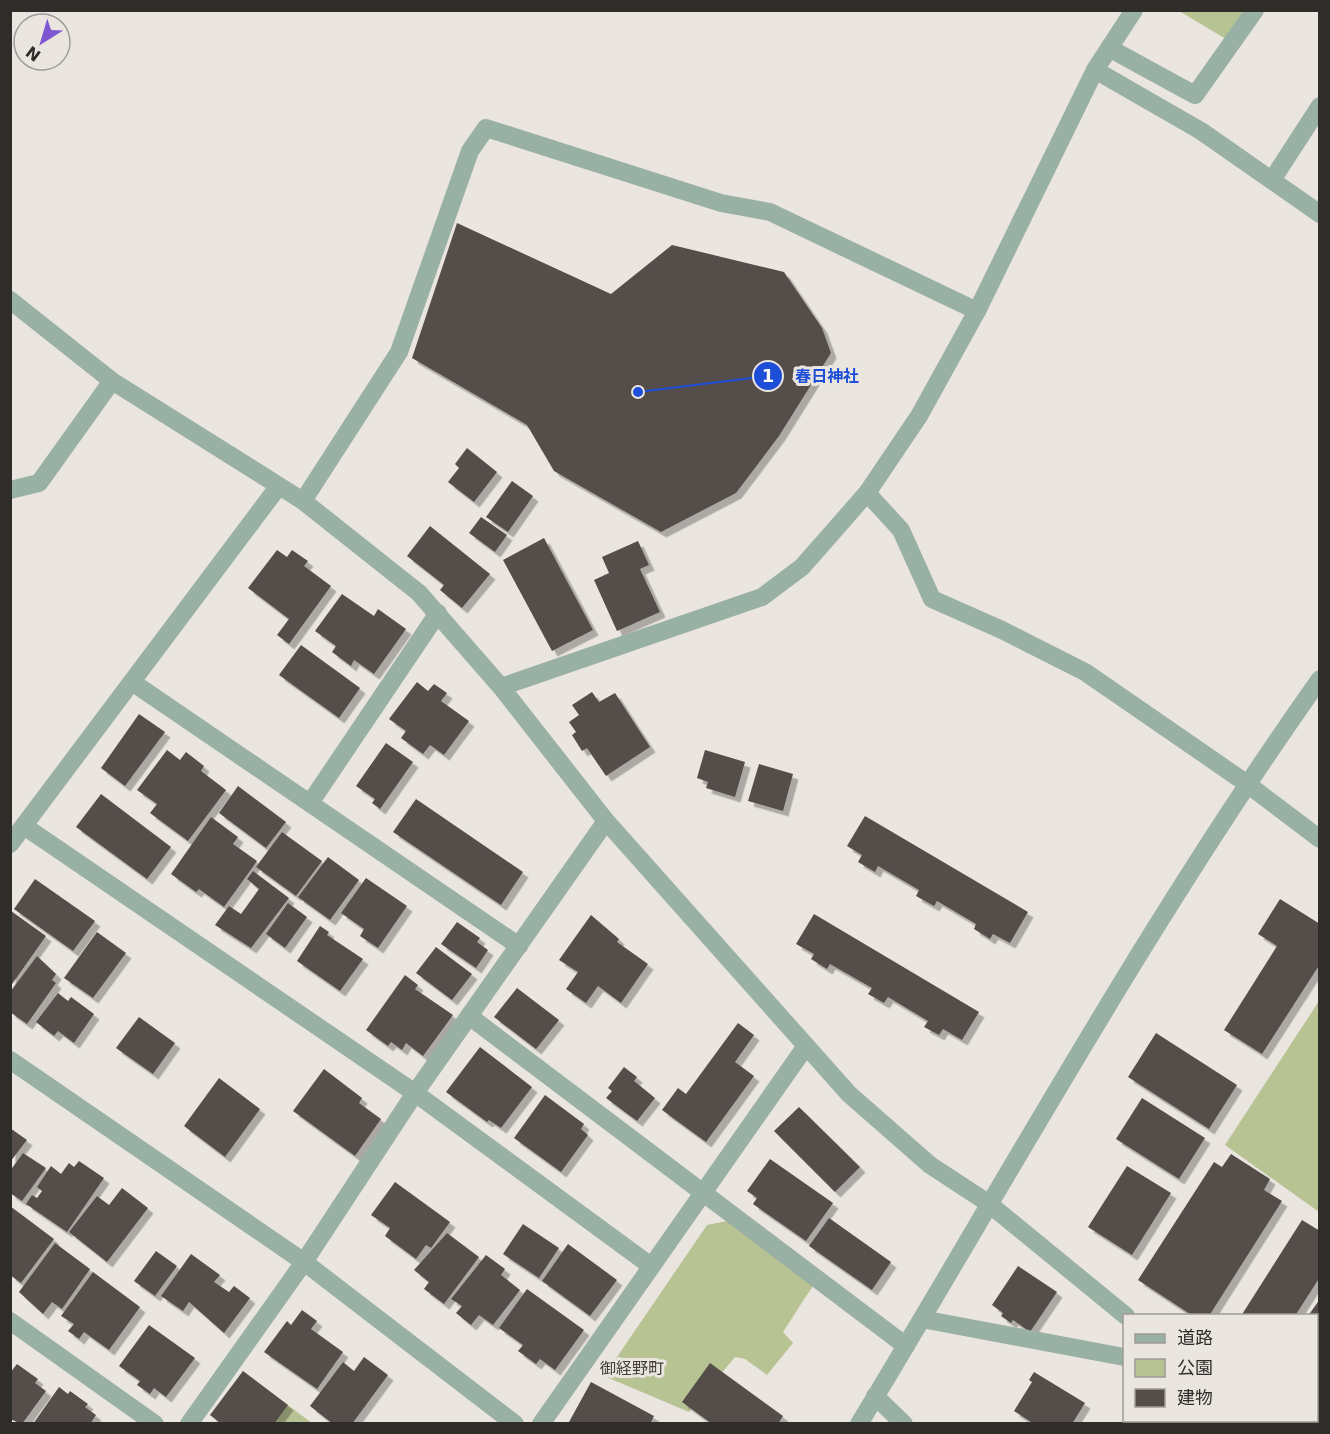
<svg xmlns="http://www.w3.org/2000/svg" width="1330" height="1434" font-family="'DejaVu Sans','Noto Sans JP',sans-serif">
<style>
.green{fill:#b8c393}
.building{fill:#544d4a;filter:url(#shadow)}
.lines{fill:none;stroke-linecap:round;stroke-linejoin:round}
.minor{stroke:#99b0a5;stroke-width:18}
.tertiary{stroke:#99b0a5;stroke-width:18}
.labels{text-anchor:middle;dominant-baseline:central;stroke-width:6;stroke-linejoin:round;paint-order:stroke}
.neighbourhood-label{font-size:16px;fill:#423d39;stroke:#eae5df}
.leader{fill:none;stroke:#1d4ed8;stroke-width:2}
.callout-dot{fill:#1d4ed8;stroke:#eae5df;stroke-width:2}
.mark-label{font-size:18px;text-anchor:middle;font-weight:bold;fill:#fff}
.callout-label{font-size:16px;text-anchor:middle;font-weight:bold;fill:#1d4ed8;stroke:#eae5df;stroke-width:6;stroke-linejoin:round;paint-order:stroke}
</style>
<defs>
<filter id="shadow"><feDropShadow dx="5.5" dy="5.5" stdDeviation="0" flood-color="#0004"/></filter>
</defs>
<rect width="100%" height="100%" fill="#eae5df"/>
<!-- green -->
<g class="green">
<path d="M1179 11H1248L1226 39Z"/>
<path d="M1319 1001V1212L1225 1145Z"/>
<path d="M732 1220 816 1281 783 1332 793 1343 767 1375 745 1359 735 1357 689 1412 604 1376 707 1225Z"/>
<path d="M285 1403 312 1423 270 1424Z"/>
</g>
<!-- building -->
<g class="building">
<path d="M457 223 611 294 672 245 784 272 822 328 831 353 779 436 736 493 661 532 554 471 527 425 412 358Z"/>
<path d="M467 448 497 472 474 502 448 482 459 468 455 464Z"/>
<path d="M512 481 533 496 508 532 486 517Z"/>
<path d="M481 517 507 535 495 552 469 533Z"/>
<path d="M430 526 490 574 462 608 440 590 444 585 407 556Z"/>
<path d="M544 538 593 630 552 651 503 560Z"/>
<path d="M638 541 649 565 640 569 660 612 617 631 594 580 609 573 602 557Z"/>
<path d="M277 550 287 557 292 550 308 561 304 566 331 586 289 644 277 635 289 619 248 588Z"/>
<path d="M342 594 374 616 378 609 406 629 374 674 354 660 351 666 332 652 336 646 315 631Z"/>
<path d="M301 645 360 688 339 718 279 675Z"/>
<path d="M417 682 428 691 434 684 447 693 441 701 469 721 444 755 430 745 423 754 401 738 406 731 389 719Z"/>
<path d="M592 692 599 702 615 693 650 747 606 776 587 748 582 751 572 735 576 732 569 722 579 715 572 705Z"/>
<path d="M139 714 165 732 125 786 101 768Z"/>
<path d="M386 743 413 762 380 809 372 803 375 799 356 786Z"/>
<path d="M167 750 180 760 186 752 204 766 201 771 226 790 188 841 150 813 157 804 137 790Z"/>
<path d="M705 750 745 762 735 797 706 788 708 782 697 778Z"/>
<path d="M759 764 793 774 783 811 748 801Z"/>
<path d="M238 786 286 822 266 848 219 813Z"/>
<path d="M101 794 171 847 147 879 76 827Z"/>
<path d="M416 799 523 872 501 905 393 832Z"/>
<path d="M865 816 1028 912 1010 943 993 934 990 939 974 929 976 924 937 901 934 906 916 896 919 890 878 866 875 872 858 862 862 855 847 846Z"/>
<path d="M211 817 238 837 233 844 257 861 224 907 199 889 196 892 171 874Z"/>
<path d="M282 832 322 861 296 896 256 867Z"/>
<path d="M328 857 359 880 330 920 298 897Z"/>
<path d="M253 871 289 898 251 948 215 925 229 906 241 914 259 889 247 879Z"/>
<path d="M366 878 407 906 378 948 360 936 364 929 341 913Z"/>
<path d="M35 879 95 921 73 951 14 909Z"/>
<path d="M1280 899 1320 924V964L1262 1054 1224 1030 1277 946 1258 934Z"/>
<path d="M288 903 307 917 285 948 266 934Z"/>
<path d="M11 911 46 936 10 987V913Z"/>
<path d="M814 914 979 1012 962 1040 943 1029 939 1035 924 1027 928 1021 888 997 884 1003 868 994 872 988 830 964 827 969 811 959 814 954 796 944Z"/>
<path d="M591 915 619 939 617 942 648 964 621 1003 598 986 586 1003 566 989 578 972 559 960Z"/>
<path d="M457 922 480 938 477 942 488 950 476 968 441 944Z"/>
<path d="M320 926 329 932 327 935 363 959 340 991 297 961Z"/>
<path d="M97 932 126 953 93 998 64 978Z"/>
<path d="M436 947 472 974 452 1000 416 973Z"/>
<path d="M37 956 56 974 52 980 56 983 27 1024 10 1012V992Z"/>
<path d="M405 975 418 985 415 989 453 1015 423 1056 406 1043 402 1050 391 1042 388 1046 366 1030Z"/>
<path d="M517 988 559 1020 536 1049 494 1017Z"/>
<path d="M58 993 68 1001 71 997 94 1014 74 1043 58 1031 54 1036 36 1022Z"/>
<path d="M139 1017 175 1043 153 1074 116 1048Z"/>
<path d="M738 1023 754 1035 735 1062 754 1076 706 1142 662 1110 678 1088 686 1094Z"/>
<path d="M1156 1033 1237 1085 1209 1129 1128 1077Z"/>
<path d="M480 1047 532 1087 501 1128 489 1120 487 1122 446 1092Z"/>
<path d="M624 1067 637 1077 634 1081 655 1098 637 1121 606 1098 612 1091 608 1088Z"/>
<path d="M324 1069 362 1098 359 1103 381 1119 355 1156 293 1111Z"/>
<path d="M219 1078 260 1109 225 1157 184 1126Z"/>
<path d="M545 1095 584 1124 581 1129 588 1135 561 1172 514 1138Z"/>
<path d="M1142 1098 1205 1138 1179 1179 1116 1139Z"/>
<path d="M799 1107 860 1167 835 1192 774 1131Z"/>
<path d="M10 1128 27 1140 10 1162Z"/>
<path d="M23 1153 46 1168 22 1201 10 1193V1171Z"/>
<path d="M1231 1154 1270 1179 1264 1190 1282 1201 1209 1316H1193L1138 1280 1214 1162 1222 1167Z"/>
<path d="M770 1159 833 1203 806 1241 753 1204 757 1198 747 1191Z"/>
<path d="M79 1161 104 1178 67 1232 26 1204 32 1195 37 1198 42 1191 37 1187 51 1166 61 1174 69 1163 74 1167Z"/>
<path d="M1127 1166 1171 1193 1132 1255 1088 1227Z"/>
<path d="M395 1182 450 1222 431 1248 426 1245 416 1259 385 1236 390 1228 371 1215Z"/>
<path d="M122 1188 148 1208 107 1262 69 1232 97 1196 109 1205Z"/>
<path d="M10 1206 54 1239 21 1283 10 1275Z"/>
<path d="M829 1218 891 1262 872 1290 809 1246Z"/>
<path d="M1302 1220 1320 1231V1277L1295 1316H1241Z"/>
<path d="M523 1224 559 1248 539 1278 503 1254Z"/>
<path d="M447 1233 479 1257 444 1304 424 1289 429 1282 414 1270Z"/>
<path d="M55 1243 90 1269 62 1309 52 1302 43 1314 19 1292Z"/>
<path d="M568 1244 617 1280 590 1316 542 1281Z"/>
<path d="M156 1251 177 1266 155 1296 134 1281Z"/>
<path d="M191 1254 220 1275 214 1282 229 1292 234 1286 250 1298 224 1333 189 1302 183 1311 161 1296Z"/>
<path d="M486 1255 505 1269 501 1275 520 1290 493 1325 479 1315 471 1325 456 1313 462 1306 451 1299Z"/>
<path d="M1018 1266 1057 1292 1030 1332 1013 1320 1011 1323 1001 1316 1003 1313 992 1305Z"/>
<path d="M93 1272 140 1307 109 1350 84 1332 79 1339 68 1331 74 1324 61 1316Z"/>
<path d="M527 1289 584 1330 555 1370 540 1359 536 1364 518 1351 523 1345 499 1328Z"/>
<path d="M1320 1299V1384L1316 1389V1316H1308Z"/>
<path d="M302 1310 317 1321 311 1329 343 1352 317 1389 264 1352 287 1321 291 1325Z"/>
<path d="M149 1325 195 1358 166 1397 154 1388 150 1394 137 1385 140 1381 119 1366Z"/>
<path d="M364 1357 388 1375 352 1424H333L310 1406 343 1362 354 1371Z"/>
<path d="M710 1363 783 1416 778 1424H712L682 1402Z"/>
<path d="M17 1364 38 1379 35 1383 46 1391 22 1424 10 1419V1373Z"/>
<path d="M243 1371 288 1405 274 1424H217L219 1422 210 1415Z"/>
<path d="M1034 1372 1085 1403 1072 1424H1034L1014 1411 1032 1382 1029 1380Z"/>
<path d="M591 1382 654 1416 650 1424 569 1422Z"/>
<path d="M59 1387 68 1394 70 1391 88 1404 85 1407 96 1415 90 1424H33Z"/>
<path d="M1153 1420H1189L1186 1424H1151Z"/>
</g>
<g class="lines">
<!-- minor -->
<g class="minor">
<path d="M1109 48 1195 95 1255 10"/>
<path d="M1095 70 1201 131 1320 214"/>
<path d="M1272 180 1320 106"/>
<path d="M10 300 112 381 303 501 419 593 501 687 606 821 849 1094 930 1165 988 1203 1126 1316"/>
<path d="M10 490 39 483 112 381"/>
<path d="M867 493 901 530 932 599 1002 630 1085 672 1246 783 1320 839"/>
<path d="M303 501 399 352 470 151 486 128 721 203 770 212 977 311"/>
<path d="M132 682 519 946"/>
<path d="M501 687 762 597 802 567 867 493 919 416 977 311 1095 70 1134 10"/>
<path d="M310 803 438 613"/>
<path d="M24 826 415 1093 651 1266"/>
<path d="M469 1016 906 1346"/>
<path d="M922 1319 1124 1357"/>
<path d="M10 1321 155 1424"/>
<path d="M875 1396 904 1424"/>
<path d="M1256 1420 1260 1424"/>
<path d="M189 1424 304 1262 415 1093 606 821"/>
<path d="M541 1424 806 1046"/>
</g>
<!-- tertiary -->
<g class="tertiary">
<path d="M10 844 278 487"/>
<path d="M10 1060 304 1262 515 1424"/>
<path d="M859 1424C1010 1174 1151 917 1320 679"/>
</g>
</g>
<g class="labels">
<!-- neighbourhood labels -->
<g class="neighbourhood-label">
<text x="632" y="1368">御経野町</text>
</g>
</g>
<!-- callouts -->
<path class="leader" d="M638 392L768 376"/>
<g class="callout-dot">
<circle cx="638" cy="392" r="6"/>
<circle cx="768" cy="376" r="15"/>
</g>
<g class="mark-label">
<text x="768" y="382">1</text>
</g>
<g class="callout-label">
<text x="827" y="382">春日神社</text>
</g>
<!-- border -->
<rect width="1330" height="1434" fill="none" stroke="#2f2d2a" stroke-width="24"/>
<!-- legend -->
<rect x="1123" y="1314" width="195" height="108" fill="#eae5df" stroke="#9f9b97" stroke-width="1.5"/>
<rect x="1135" y="1334" width="30" height="9" fill="#99b0a5" stroke="#9f9b97" stroke-width="1.5"/>
<text x="1177" y="1344" font-size="18" fill="#2f2d2a">道路</text>
<rect x="1135" y="1359" width="30" height="18" fill="#b8c393" stroke="#9f9b97" stroke-width="1.5"/>
<text x="1177" y="1374" font-size="18" fill="#2f2d2a">公園</text>
<rect x="1135" y="1389" width="30" height="18" fill="#544d4a" stroke="#9f9b97" stroke-width="1.5"/>
<text x="1177" y="1404" font-size="18" fill="#2f2d2a">建物</text>
<!-- north arrow -->
<g transform="translate(42 42) rotate(217)"><circle r="28" fill="#eae5df" stroke="#9f9b97" stroke-width="1.5"/>
<path d="M0-4.5L10 22L0 15L-10 22Z" fill="#7f58d1"/>
<text y="-9" font-size="16" font-weight="bold" text-anchor="middle" fill="#2f2d2a">N</text>
</g>
</svg>
